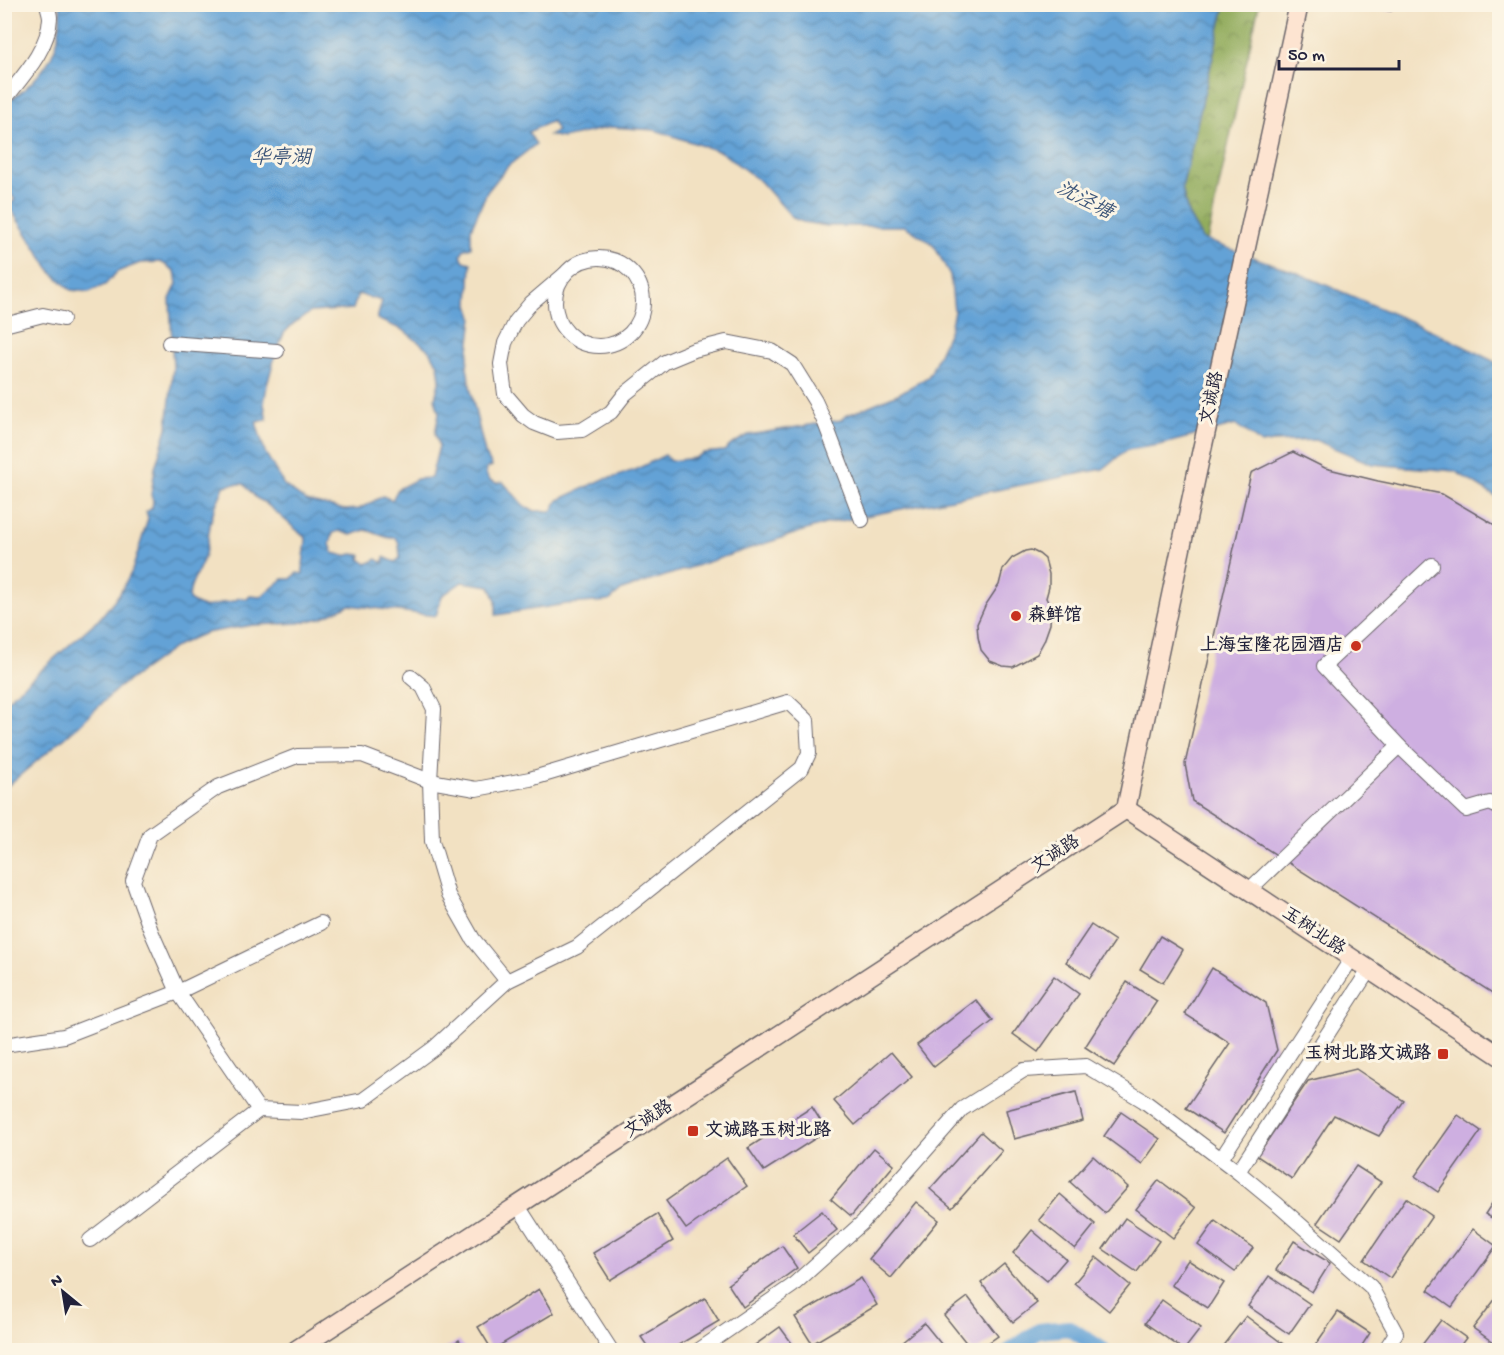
<svg xmlns="http://www.w3.org/2000/svg" width="1504" height="1355" font-family="'Gochi Hand','LXGW WenKai TC',sans-serif">
<style>
.forest{fill:url(#forest-crowns);stroke:#5a674c;stroke-width:1.5}
.water{fill:url(#water-waves);stroke:#426288;stroke-width:1.5;fill-rule:evenodd}
.lines{fill:none;stroke-linecap:round;stroke-linejoin:round}
.canal{stroke:#63a2d6;stroke-width:16}
.building{fill:#ceafe1}
.street-casing{stroke:#6b656a;stroke-width:16}
.secondary-casing{stroke:#6b656a;stroke-width:21}
.street{stroke:#fff;stroke-width:14}
.secondary{stroke:#fde4d1;stroke-width:18}
.poi-dot{fill:#c8321e;stroke:#fcf5e5;stroke-width:2}
.labels{text-anchor:middle;dominant-baseline:central;stroke-width:6;stroke-linejoin:round;paint-order:stroke}
.street-label{font-size:18px;fill:#22223b;stroke:#fcf5e5}
.poi-label{font-size:18px;font-weight:bold;fill:#22223b;stroke:#fcf5e5;text-anchor:start}
.water-label{font-size:20px;font-style:italic;fill:#3c5579;stroke:#fcf5e5}
</style>
<defs>
<pattern id="forest-crowns" width="20" height="18" patternUnits="userSpaceOnUse" patternTransform="scale(1.5)"><rect width="20" height="18" fill="#92ac5d"/><path d="M2 6a3 3 0 1 1 6 0M12 15a3 3 0 1 1 6 0" fill="none" stroke="#778c4e"/></pattern>
<pattern id="water-waves" width="16" height="10" patternUnits="userSpaceOnUse" patternTransform="scale(1.5)"><rect width="16" height="10" fill="#63a2d6"/><path d="M0 5q4-4 8 0t8 0" fill="none" stroke="#5184af"/></pattern>
</defs>
<rect width="100%" height="100%" fill="#fcf5e5"/>
<filter id="ink" filterUnits="userSpaceOnUse"><feTurbulence type="fractalNoise" baseFrequency=".0167" numOctaves="2"/><feDisplacementMap in="SourceGraphic" scale="12" xChannelSelector="R" yChannelSelector="G"/><feConvolveMatrix kernelMatrix="1 2 1 2 8 2 1 2 1" color-interpolation-filters="sRGB"/></filter>
<filter id="wash" filterUnits="userSpaceOnUse"><feTurbulence type="fractalNoise" baseFrequency=".008" numOctaves="4" result="noise"/><feDisplacementMap in="SourceGraphic" scale="24" xChannelSelector="R" yChannelSelector="G"/><feGaussianBlur stdDeviation="1.35" result="paint"/><feColorMatrix in="noise" values="0 0 0 0 0 0 0 0 0 0 0 0 0 0 0 0 0 1.4 0 .05"/><feComposite in="paint" operator="in"/></filter>
<g filter="url(#wash)">
<rect width="100%" height="100%" fill="#f2e1c2"/>
<!-- forest -->
<path class="forest" d="M1225 5H1259L1207 241 1202 239 1188 214 1182 188Z"/>
<!-- water -->
<path class="water" d="M60 5H1225L1182 188 1188 214 1202 239 1298 273 1433 331 1499 364V499L1455 471 1372 464 1315 440 1273 442 1261 444 1248 433 1236 425 1159 445 1127 450 1103 469 825 524 622 590 609 601 567 604 496 615V601L490 586 462 582 442 596 436 616 349 605 321 618 299 623 253 625 205 633 178 645 118 688 78 726 5 788 4 703 101 617 120 593 132 571 148 519 146 512 152 508 153 501 151 495 155 468 167 428 173 368 170 299 177 284 175 271 161 262 140 263 117 272 105 285 89 292 71 290 52 273 8 205 15 200 5 185V96L10 100C19 95 25 89 32 82 55 59 62 37 60 5ZM552 121 557 131 549 135 563 138 611 127 655 130 721 152 761 182 793 218 803 222 827 226H905L933 244 950 275 954 311 950 329 931 372 928 377 900 393 846 416 841 420 748 435 732 444 724 451 703 453 695 458 670 461 665 455 637 469 615 477 604 479 558 500 552 511H534L525 507 503 482 496 483 489 480 486 474 487 468 492 466 485 453 472 397 467 367 473 317 469 305 471 263 464 261 461 256 463 250 471 247V229L487 192 508 166 536 144 528 132ZM358 294 382 301 377 319 403 330 430 351 438 365 440 379 435 398 439 413 435 434 439 446 431 478 417 479 398 489 392 500 383 496 359 509 345 510 306 501 284 485 265 452 256 422 267 420 264 404 267 385 275 356 284 333 293 324 311 312 353 309ZM233 484H244L256 498 264 502 306 538C306 550 302 562 303 574L297 573 291 579H283L261 597 250 596 247 599 239 598C232 603 228 601 221 603 205 608 203 609 189 600 189 583 197 576 203 560 209 545 208 528 213 513 216 503 221 496 224 486ZM365 530C376 532 385 539 396 538L399 544 400 558 395 562 384 557 383 563 377 559 367 564 360 559 361 555 352 554 345 556 333 553 330 544 333 533 339 531 351 535Z"/>
<g class="lines">
<!-- canal -->
<path class="canal" d="M1011 1350 1039 1331 1069 1328 1103 1350"/>
</g>
<g id="blocks">
<!-- building -->
<g class="building">
<path d="M1373 4H1404L1391 11 1384 10Z"/>
<path d="M1293 452 1325 468 1378 481 1442 494 1500 528V998L1192 801 1185 764 1251 473Z"/>
<path d="M1031 550 1039 554 1045 559 1049 574V587L1046 598 1051 608 1050 624 1044 641 1037 654 1013 667 1003 666 990 661 981 650 978 637 977 624 985 606 999 585 1003 569 1012 558 1025 551Z"/>
<path d="M1091 925 1115 941 1090 978 1066 962Z"/>
<path d="M1160 936 1183 950 1163 983 1140 969Z"/>
<path d="M1212 968 1266 1003 1277 1050 1224 1133 1186 1108 1230 1043 1185 1014Z"/>
<path d="M1054 976 1079 994 1038 1052 1013 1034Z"/>
<path d="M1127 982 1157 1001 1114 1066 1085 1047Z"/>
<path d="M976 1000 993 1021 934 1067 917 1045Z"/>
<path d="M891 1052 912 1077 855 1125 834 1101Z"/>
<path d="M1356 1069 1404 1101 1379 1136 1334 1115 1292 1179 1257 1156 1308 1081Z"/>
<path d="M1076 1092 1083 1121 1014 1139 1006 1110Z"/>
<path d="M812 1107 827 1131 764 1171 748 1148Z"/>
<path d="M1121 1112 1160 1139 1142 1164 1104 1136Z"/>
<path d="M1458 1115 1481 1131 1438 1192 1415 1176Z"/>
<path d="M981 1132 1002 1151 952 1208 930 1189Z"/>
<path d="M874 1148 894 1165 851 1216 831 1199Z"/>
<path d="M1093 1156 1128 1187 1105 1213 1070 1182Z"/>
<path d="M727 1158 747 1186 686 1229 666 1201Z"/>
<path d="M1356 1166 1381 1182 1341 1239 1317 1223Z"/>
<path d="M1159 1180 1196 1208 1173 1238 1136 1209Z"/>
<path d="M1500 1191V1223L1485 1214Z"/>
<path d="M1060 1194 1095 1224 1075 1249 1039 1220Z"/>
<path d="M1406 1198 1432 1216 1390 1278 1364 1260Z"/>
<path d="M916 1202 939 1220 891 1278 869 1259Z"/>
<path d="M822 1211 837 1230 808 1253 793 1234Z"/>
<path d="M657 1214 673 1241 610 1280 593 1253Z"/>
<path d="M1125 1218 1159 1241 1137 1272 1103 1249Z"/>
<path d="M1215 1221 1253 1248 1235 1272 1198 1245Z"/>
<path d="M1473 1229 1496 1246 1452 1307 1428 1290Z"/>
<path d="M1032 1230 1066 1259 1047 1281 1013 1253Z"/>
<path d="M1294 1241 1330 1263 1312 1292 1276 1270Z"/>
<path d="M782 1246 797 1268 743 1307 728 1284Z"/>
<path d="M1096 1257 1130 1285 1109 1311 1074 1283Z"/>
<path d="M1188 1260 1224 1283 1208 1308 1171 1285Z"/>
<path d="M1004 1264 1037 1303 1013 1322 981 1283Z"/>
<path d="M1269 1276 1310 1304 1289 1334 1248 1306Z"/>
<path d="M861 1278 877 1305 812 1344 795 1317Z"/>
<path d="M539 1289 554 1313 492 1350 478 1327Z"/>
<path d="M1500 1293V1335L1494 1343 1473 1328Z"/>
<path d="M968 1297 998 1336 978 1350H972L944 1315Z"/>
<path d="M705 1298 719 1321 670 1350H650L641 1337Z"/>
<path d="M1162 1300 1201 1328 1184 1350 1145 1323Z"/>
<path d="M1338 1312 1370 1333 1359 1350H1320L1314 1347Z"/>
<path d="M1246 1316 1287 1347 1285 1350H1224L1221 1348Z"/>
<path d="M1441 1320 1466 1338 1457 1350H1418Z"/>
<path d="M924 1323 946 1350H907L900 1343Z"/>
<path d="M780 1327 797 1350H748Z"/>
<path d="M459 1340 466 1350H444Z"/>
</g>
</g>
</g>
<g filter="url(#ink)">
<use href="#blocks" fill-opacity="0" stroke="#6b656a" stroke-width="1.5"/>
<g class="lines">
<!-- street casing -->
<g class="street-casing">
<g id="street">
<path d="M8 95C25 74 49 47 50 18 50 14 48 9 47 4"/>
<circle cx="599" cy="302" r="44"/>
<path d="M565 274 531 303 516 321 505 343 501 364 505 394 523 415 534 423 557 432 582 430 611 412 625 394 665 362 694 350 726 342 772 351 792 364 815 401 825 423 862 520"/>
<path d="M4 325 43 315 63 319"/>
<path d="M169 343 277 351"/>
<path d="M1432 565 1324 666 1399 746 1466 810 1490 803 1500 808"/>
<path d="M411 677 423 687 434 709 430 781 432 841 448 895 473 939 507 981"/>
<path d="M788 702 807 720 809 753 802 768 577 947 507 981 434 1048 363 1100 301 1112 259 1110 178 992 151 931 133 881 150 835 218 787 297 756 362 755 430 781 476 789 530 779Z"/>
<path d="M1249 890 1399 746"/>
<path d="M1369 970 1238 1172 1278 1205 1371 1287 1396 1333 1385 1350"/>
<path d="M4 1045 64 1036 178 992 321 923"/>
<path d="M1221 1159 1352 958"/>
<path d="M518 1206 611 1350"/>
<path d="M90 1240 259 1110"/>
<path d="M699 1350 792 1286 862 1223 962 1109 1024 1070 1086 1066 1144 1101 1238 1172"/>
</g>
</g>
<!-- secondary casing -->
<g class="secondary-casing">
<g id="secondary">
<path d="M1126 809 1500 1056"/>
<path d="M296 1350 1126 809 1196 477 1299 4"/>
</g>
</g>
<!-- street -->
<use href="#street" class="street"/>
<!-- secondary -->
<use href="#secondary" class="secondary"/>
</g>
</g>
<!-- markers -->
<g class="poi-dot">
<circle cx="1016" cy="616" r="6"/>
<circle cx="1356" cy="646" r="6"/>
<rect x="1437" y="1048" width="12" height="12" rx="3"/>
<rect x="687" y="1125" width="12" height="12" rx="3"/>
</g>
<g class="labels">
<!-- street labels -->
<g class="street-label">
<text transform="translate(1213 398) rotate(-78)">文诚路</text>
<text transform="translate(1056 855) rotate(-33)">文诚路</text>
<text transform="translate(1313 932) rotate(34)">玉树北路</text>
<text transform="translate(649 1120) rotate(-33)">文诚路</text>
</g>
<!-- poi labels -->
<g class="poi-label">
<text x="1028" y="616">森鲜馆</text>
<text x="1344" y="646" text-anchor="end">上海宝隆花园酒店</text>
<text x="1431" y="1054" text-anchor="end">玉树北路文诚路</text>
<text x="705" y="1131">文诚路玉树北路</text>
</g>
<!-- water labels -->
<g class="water-label">
<text x="281" y="159">华亭湖</text>
<text transform="translate(1084 202) rotate(27)">沈泾塘</text>
</g>
</g>
<!-- margin -->
<rect width="1504" height="1355" fill="none" stroke="#fcf5e5" stroke-width="24"/>
<!-- north arrow -->
<g transform="translate(63 1292) rotate(330)" stroke="#fcf5e5" stroke-width="4.5" paint-order="stroke">
<path d="M0-4.5L10 22L0 15L-10 22Z" fill="#22223b"/>
<text y="-9" font-size="16" font-weight="bold" text-anchor="middle" fill="#22223b">N</text>
</g>
<!-- scale -->
<path d="M1279 60v9h120v-9" fill="none" stroke="#22223b" stroke-width="3"/>
<text x="1288" y="60" font-size="18" fill="#22223b" stroke="#fcf5e5" stroke-width="4.5" paint-order="stroke">50 m</text>
</svg>
